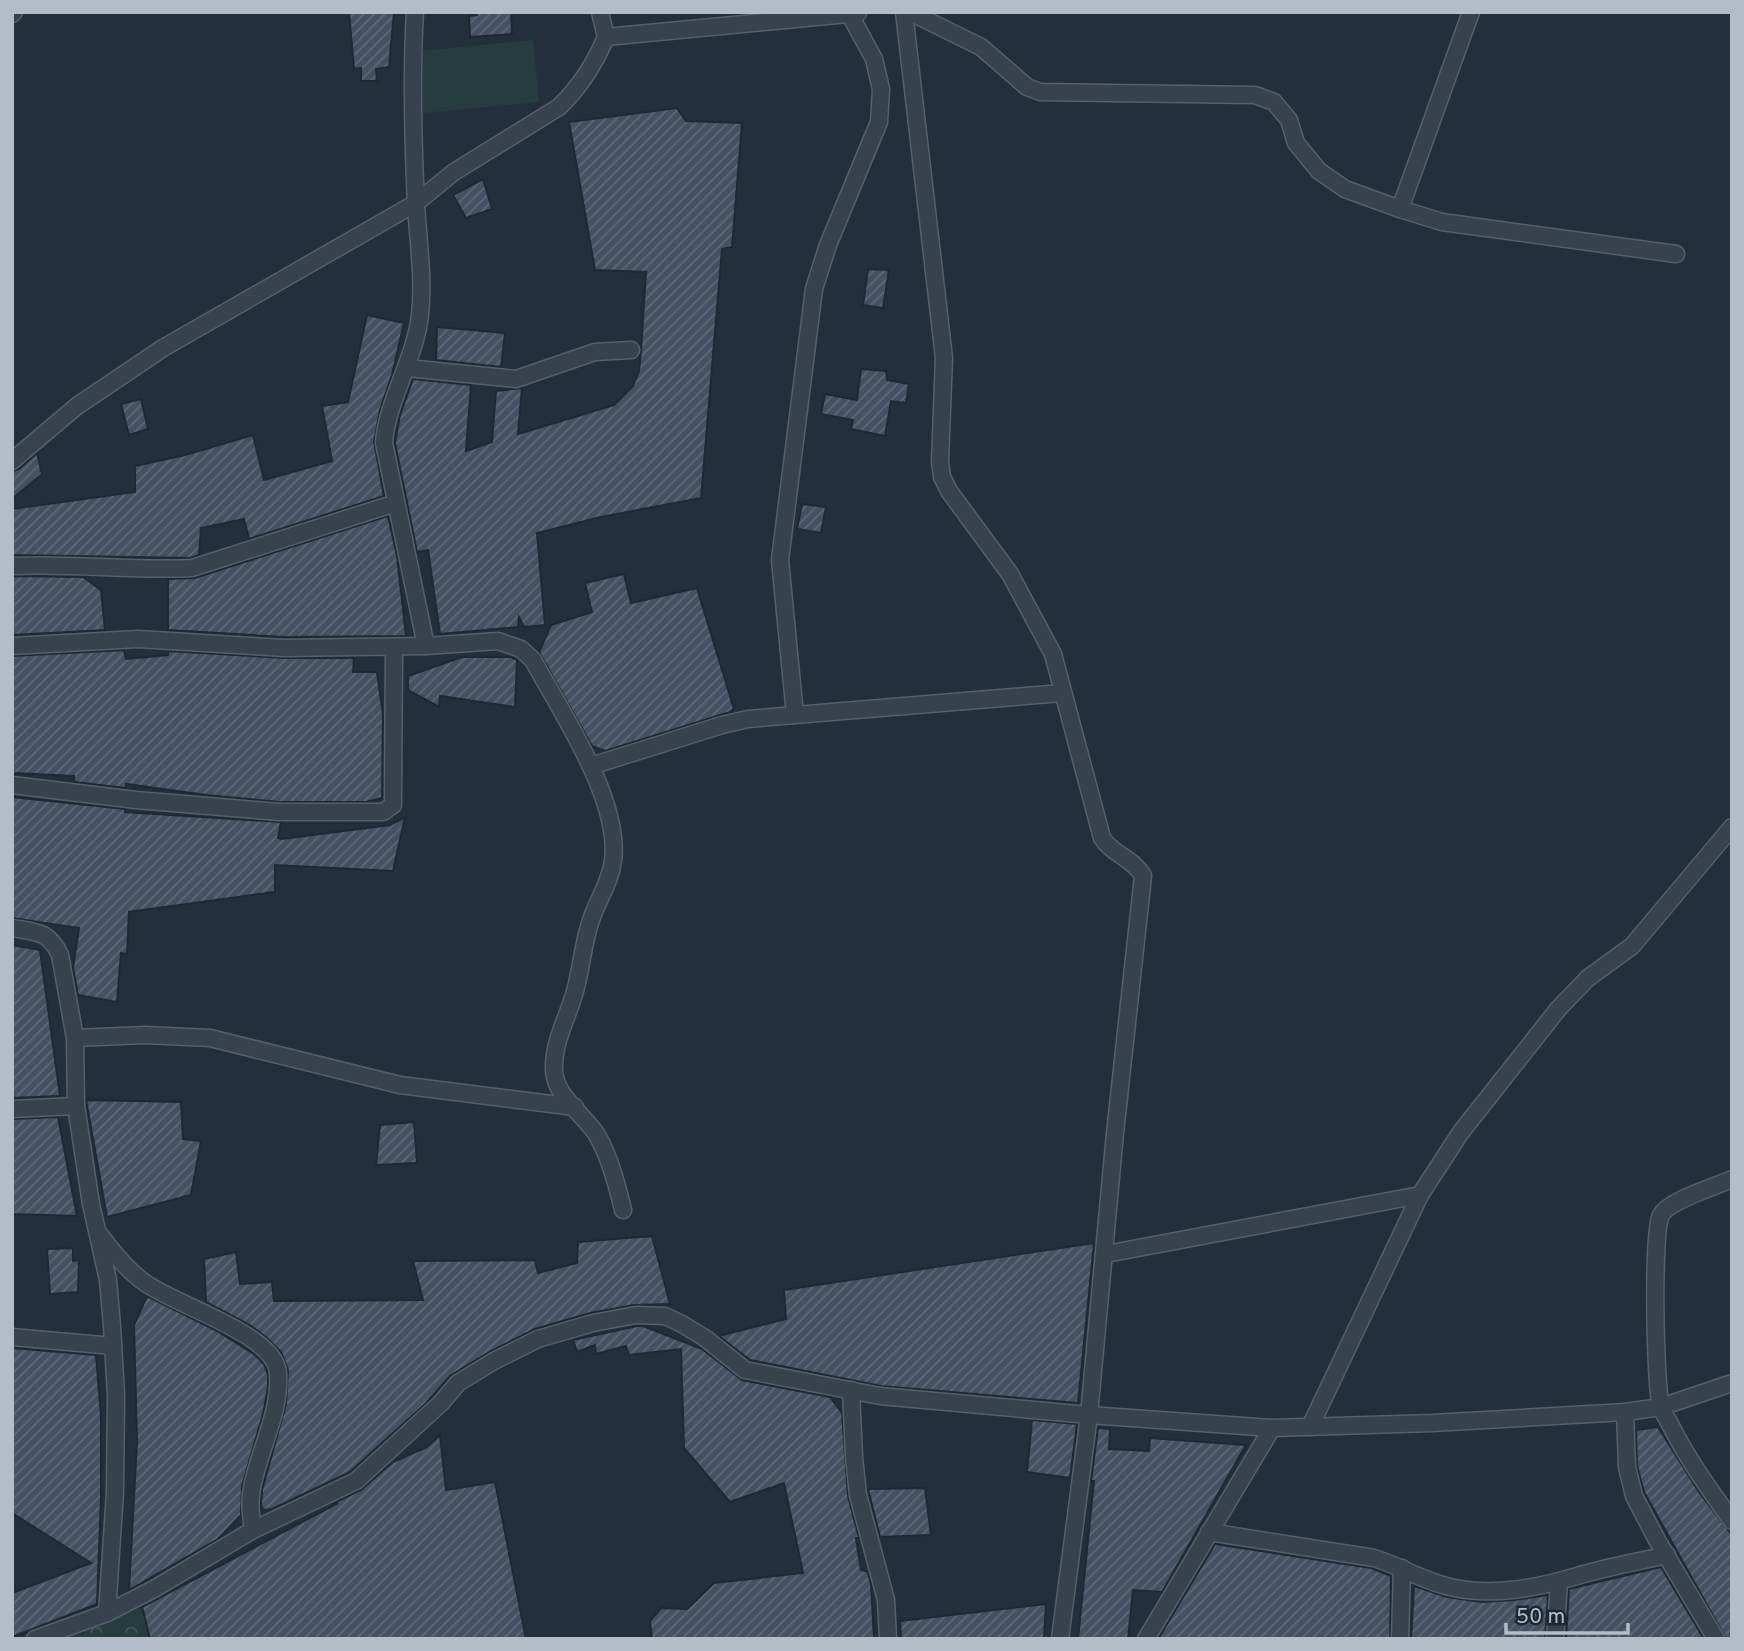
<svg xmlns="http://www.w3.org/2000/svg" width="1744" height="1651" font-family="Overpass,sans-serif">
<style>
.park{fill:url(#park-crowns)}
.pitch{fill:#263c3f}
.building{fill:url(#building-hatch);stroke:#1f2835;stroke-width:2}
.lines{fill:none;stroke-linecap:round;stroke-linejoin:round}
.minor-casing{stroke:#565f6c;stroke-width:19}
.minor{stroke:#38414e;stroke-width:16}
</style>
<defs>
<pattern id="park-crowns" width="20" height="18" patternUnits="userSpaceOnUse" patternTransform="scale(1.75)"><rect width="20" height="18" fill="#263c3f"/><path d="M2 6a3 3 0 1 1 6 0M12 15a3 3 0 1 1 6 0" fill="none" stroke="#435659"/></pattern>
<pattern id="building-hatch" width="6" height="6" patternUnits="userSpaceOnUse" patternTransform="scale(1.75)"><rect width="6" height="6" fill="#455162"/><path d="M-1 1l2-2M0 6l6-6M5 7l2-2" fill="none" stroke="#5d6877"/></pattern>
</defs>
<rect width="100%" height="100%" fill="#242f3e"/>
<!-- park -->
<path class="park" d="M142 1608 150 1639H58L84 1634 91 1625Z"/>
<!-- pitch -->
<path class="pitch" d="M533 40 539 102 423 113 419 51Z"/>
<!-- building -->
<g class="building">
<path d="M349 12H394L389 67 376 69 377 81H361V68L354 69Z"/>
<path d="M477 12H511L512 34 470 37 469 16 477 15Z"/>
<path d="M677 108 686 121 742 123 732 247 722 249 701 498 601 517 537 533 545 625 524 627 519 617 518 627 440 634 428 550 417 552 395 443 400 415 413 379 471 385 466 451 492 442 496 391 522 388 518 434 614 405 633 386 639 371 641 350 646 272 595 270 569 122Z"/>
<path d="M483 179 492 209 466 218 453 195Z"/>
<path d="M868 269 889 270 883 308 863 305Z"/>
<path d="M367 315 404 323 392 375 380 410 374 442 384 496 249 539 244 519 201 528 199 555 190 558 12 555V509L135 492V466L185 455 253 435 264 480 332 461 322 406 348 402Z"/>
<path d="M437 327 505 333 501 367 436 360Z"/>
<path d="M861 369 886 371 887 380 909 384 906 403 891 401 885 436 851 429 853 420 821 414 825 394 857 400Z"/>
<path d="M141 399 148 429 129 435 121 404Z"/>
<path d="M37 453 42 474 12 499V471L19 469Z"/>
<path d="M802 504 826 507 821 533 797 529Z"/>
<path d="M388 516 397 556 406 636 284 637 168 630V579L195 578Z"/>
<path d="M624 574 631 603 697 588 734 709 730 712 605 751 592 746 539 652 551 625 592 612 585 583Z"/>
<path d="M12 576 83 577 101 590 105 630 12 635Z"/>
<path d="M124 650 126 659 168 655V651L283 658H354L353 672H377L383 715 382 798 366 802H279L206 795 126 784V788L74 782V776L12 773V656Z"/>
<path d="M462 657H511L517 660 515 707 440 696 439 707 408 690V676Z"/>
<path d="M12 797 125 809V812L281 822 278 838 282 839 390 825 405 817 393 871 275 865V892L129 912 127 954 121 953 117 1002 78 995 73 968 79 928 12 918Z"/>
<path d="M12 945 40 950 60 1096 12 1098Z"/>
<path d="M86 1100 181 1102 183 1139 201 1141 191 1195 107 1217Z"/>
<path d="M58 1117 77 1216 12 1214V1119Z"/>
<path d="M414 1122 417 1163 376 1165 380 1125Z"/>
<path d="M652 1236 670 1304 634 1305 590 1313 535 1329 489 1352 450 1376 425 1404 350 1472 272 1509 263 1510 261 1505 262 1490 286 1404 288 1370 281 1352 266 1337 248 1324 206 1302 204 1259 236 1252 240 1284 272 1282 274 1301 423 1300 413 1261 535 1260 538 1273 577 1263 578 1242Z"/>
<path d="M1094 1243 1078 1403 881 1386 750 1360 719 1336 786 1319 784 1290Z"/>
<path d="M73 1248V1261L79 1260 78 1292 50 1294 47 1249Z"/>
<path d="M147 1296 217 1331 254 1354 264 1364 268 1375V1387L263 1414 242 1486 241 1515 218 1539 129 1590 137 1441 134 1325Z"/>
<path d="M637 1326H643L702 1349 742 1380 830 1397 842 1413 848 1496 859 1538H856L861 1570 868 1572 871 1584 874 1639H652L650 1621 661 1608 687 1609 714 1583 803 1573 784 1483 730 1502 684 1448 681 1349 629 1355 626 1346 596 1354 595 1345 577 1352 573 1340Z"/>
<path d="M12 1348 96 1355 101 1416V1498L97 1604 12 1637V1593L91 1563 12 1513Z"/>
<path d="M1032 1420 1077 1424 1070 1478 1027 1472Z"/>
<path d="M1658 1427 1699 1492 1732 1535V1639H1726L1644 1492 1637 1466 1636 1430Z"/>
<path d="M1098 1428 1110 1429 1109 1449 1149 1451 1150 1438 1246 1445 1162 1592 1133 1590 1128 1639H1078L1094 1481H1091Z"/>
<path d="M440 1435 446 1490 495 1482 526 1639H150L142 1607 338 1503 332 1504 361 1490 393 1462 427 1447Z"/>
<path d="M925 1488 931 1535 880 1537 868 1489Z"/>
<path d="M1215 1544 1371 1568 1391 1576 1390 1639H1158Z"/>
<path d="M1661 1567 1704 1639H1566L1569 1589Z"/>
<path d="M1414 1586 1447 1597 1481 1602 1515 1600 1548 1595 1545 1639H1411Z"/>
<path d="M1046 1604 1044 1639H901L900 1621Z"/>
</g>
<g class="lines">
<!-- minor casing -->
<g class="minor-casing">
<g id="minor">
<path d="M415 12C411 75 413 141 416 204 418 241 424 278 420 315 416 356 386 404 384 443L426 646"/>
<path d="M904 12 944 358 940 461 942 477 949 491 1010 574 1053 654 1102 838C1112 854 1134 859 1143 876L1115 1133 1089 1415 1060 1639"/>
<path d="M910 12 981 47 1027 87 1040 92 1255 95 1274 102 1289 120 1296 143 1319 171 1345 189 1400 209"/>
<path d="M1471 12 1400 209 1442 222 1676 254"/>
<path d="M12 14 14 12"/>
<path d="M606 37 858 13"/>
<path d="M407 368 516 379 595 352 631 350"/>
<path d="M12 461 77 406 163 348 416 203 454 172 559 107C580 87 595 63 606 37L600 12"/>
<path d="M12 566C72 563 132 571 192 568L396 503"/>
<path d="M12 646 138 639 284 648 426 646 498 641 521 649 533 660C561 712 621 800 613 861 610 883 598 899 591 920 584 940 582 962 577 983 571 1013 553 1038 554 1070 555 1097 583 1113 597 1135 610 1158 617 1185 623 1210"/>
<path d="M795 715 780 560 814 289 828 245 879 122 881 89 874 59 850 15"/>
<path d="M591 766 722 725 748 719 1062 693"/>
<path d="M12 785 136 800 279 812H383L393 805V799L394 647"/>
<path d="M12 928C36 932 49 931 60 955L75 1038 76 1106 91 1204 108 1280 112 1326 116 1395 115 1492 107 1613"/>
<path d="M75 1038 145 1035 210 1038 400 1085 575 1107"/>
<path d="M12 1109 76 1106"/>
<path d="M1732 1179C1715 1187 1669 1200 1661 1215 1652 1231 1655 1386 1661 1407 1663 1413 1668 1420 1671 1426 1688 1460 1710 1490 1732 1521"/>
<path d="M100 1235C113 1252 127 1270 144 1282 174 1305 276 1334 278 1373 281 1412 259 1450 252 1488 249 1502 251 1516 253 1530"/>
<path d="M1106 1254 1420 1195"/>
<path d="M12 1337 113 1346"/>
<path d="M851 1390 854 1457 858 1495 886 1600 888 1639"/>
<path d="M1625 1412 1627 1467 1634 1496 1657 1540 1716 1639"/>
<path d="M1310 1427 1420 1195 1461 1132 1559 1008 1588 978 1632 946 1732 827"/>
<path d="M1209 1532 1374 1558C1400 1566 1423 1581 1450 1587 1492 1597 1537 1588 1577 1576 1606 1567 1637 1562 1667 1555"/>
<path d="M35 1639 107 1613 154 1589 253 1530 356 1481 441 1403 458 1383 494 1361 538 1339 593 1323 636 1315 665 1316 682 1324 705 1338 745 1370 880 1396 1089 1415 1272 1428 1432 1423 1625 1412 1661 1407 1732 1383"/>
<path d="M1146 1639 1272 1428"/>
<path d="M1400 1639 1402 1568"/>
<path d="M1555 1639 1559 1583"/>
</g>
</g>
<!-- minor -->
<use href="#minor" class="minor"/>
</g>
<!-- border -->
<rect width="1744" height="1651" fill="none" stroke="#b4bcc9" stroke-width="28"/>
<!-- scale -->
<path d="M1506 1623v10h122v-10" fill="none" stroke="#b4bcc9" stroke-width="3.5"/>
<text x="1516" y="1623" font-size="21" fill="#b4bcc9" stroke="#1d2633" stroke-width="5" paint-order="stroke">50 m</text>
</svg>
